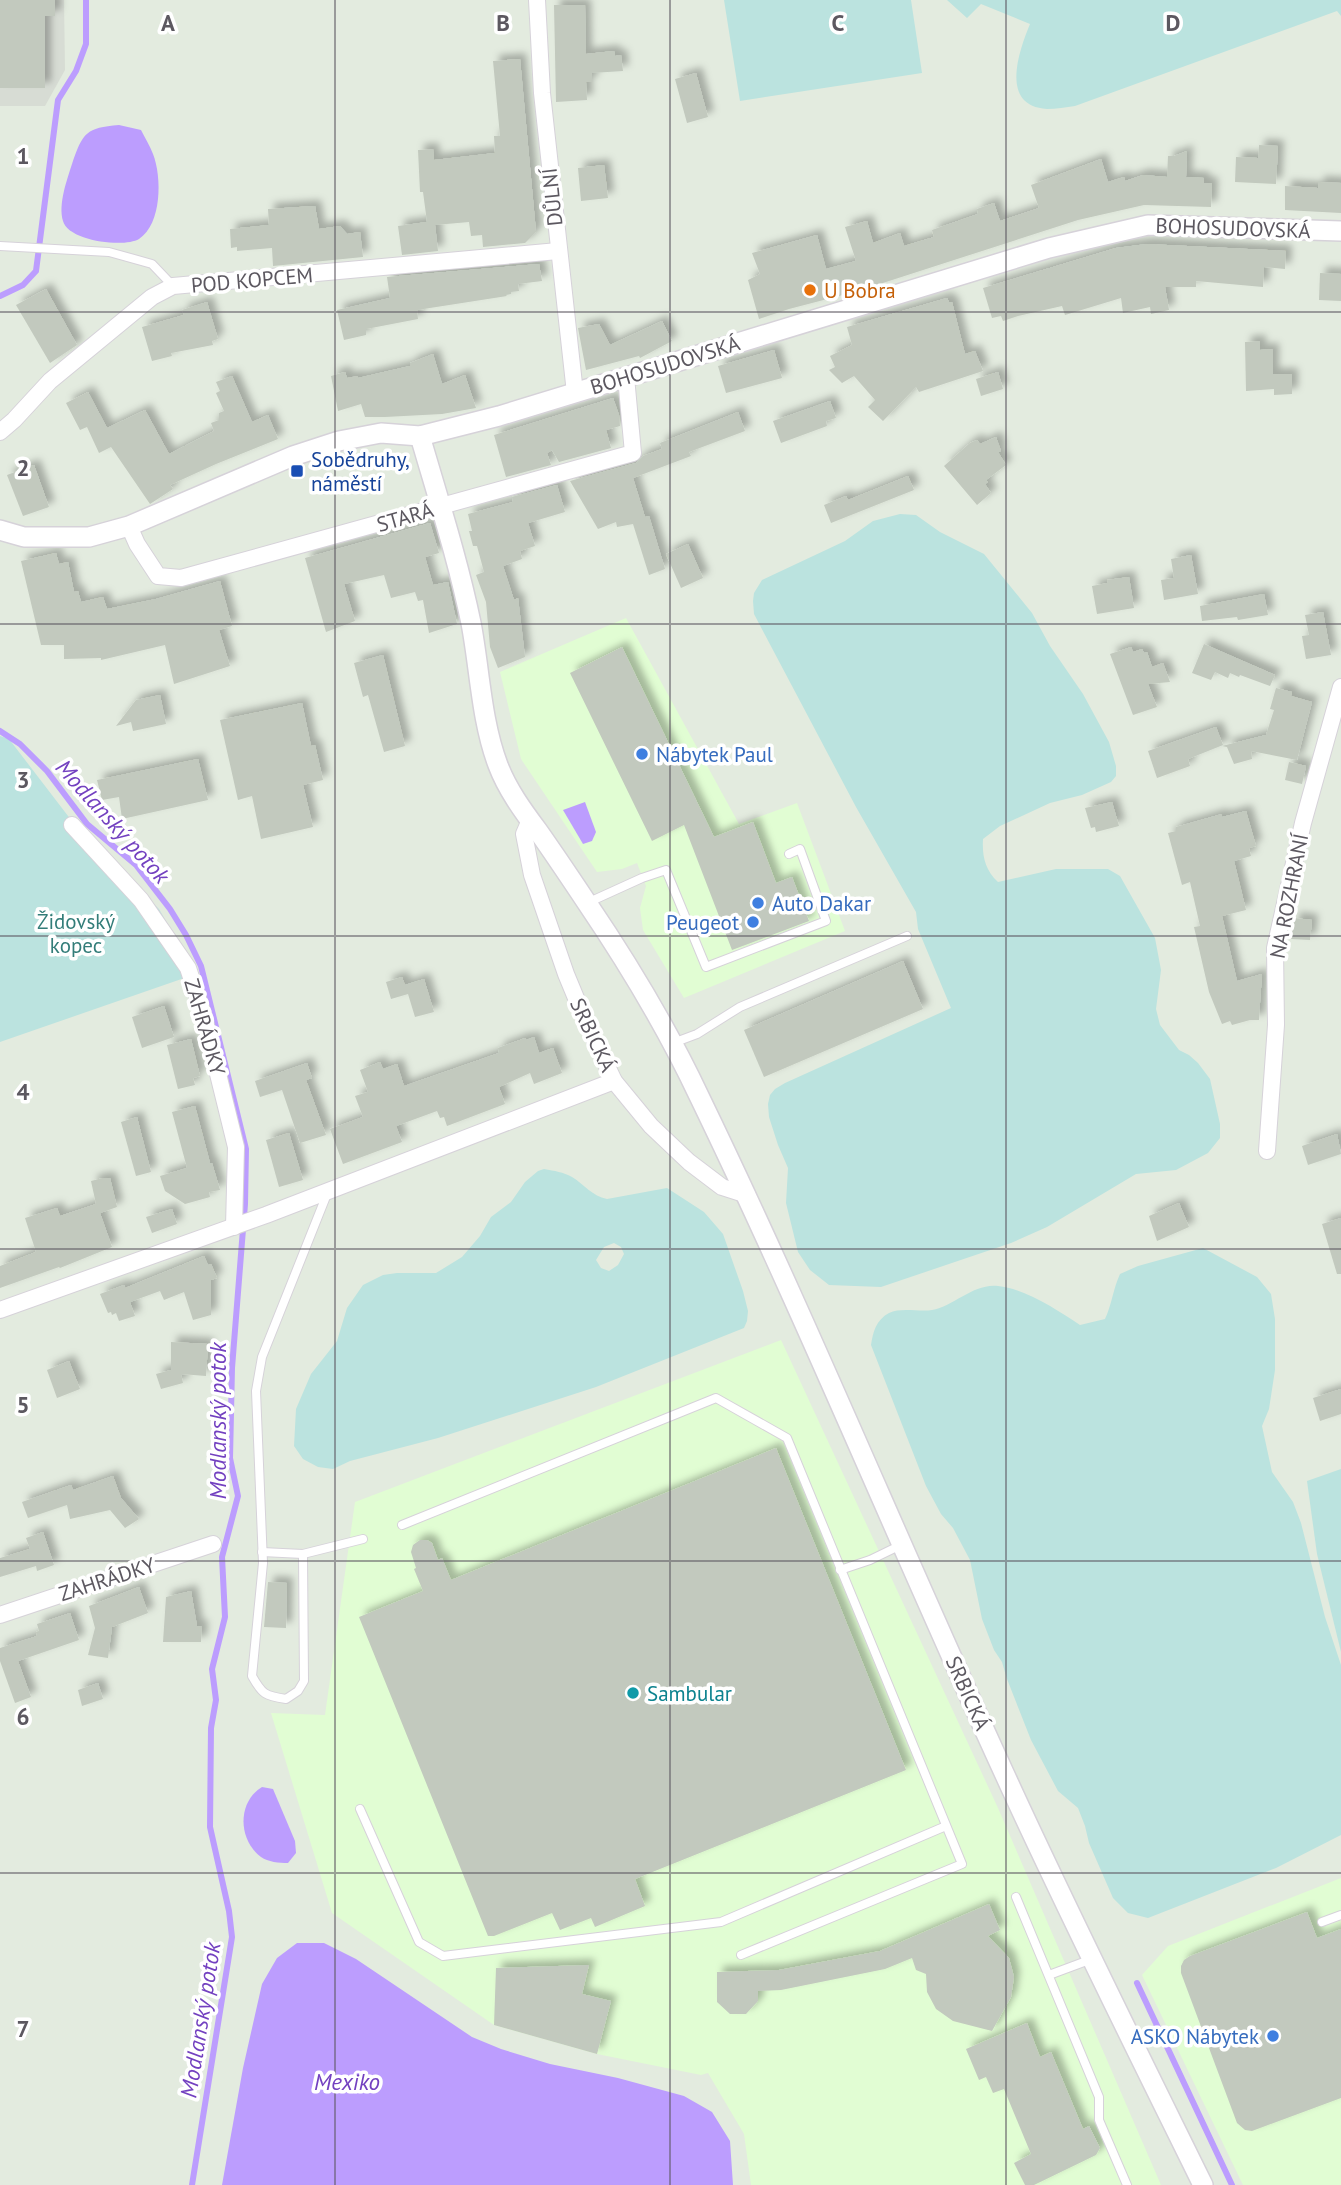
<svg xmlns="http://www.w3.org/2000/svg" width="1341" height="2185" font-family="'PT Sans',sans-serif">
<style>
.commercial{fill:#e1fdd3}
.industrial{fill:#d7dcd4}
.green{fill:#bbe3df;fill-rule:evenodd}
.water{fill:#bc9dfe}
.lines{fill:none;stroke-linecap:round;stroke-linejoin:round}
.stream{stroke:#bc9dfe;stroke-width:6}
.building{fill:#c2c9be;filter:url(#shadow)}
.service-casing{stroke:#d6d2d9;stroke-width:10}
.minor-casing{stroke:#d6d2d9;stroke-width:18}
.tertiary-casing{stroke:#d6d2d9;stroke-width:22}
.service{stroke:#fff;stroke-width:8}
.minor{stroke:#fff;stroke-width:16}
.tertiary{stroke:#fff;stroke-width:19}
.grid{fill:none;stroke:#5c5860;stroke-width:2;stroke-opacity:0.55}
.food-dot{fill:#e8710a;stroke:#fff;stroke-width:2.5}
.transit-dot{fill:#1a4fb4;stroke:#fff;stroke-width:2.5}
.shop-dot{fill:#3f7fe0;stroke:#fff;stroke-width:2.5}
.culture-dot{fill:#0f9aa8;stroke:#fff;stroke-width:2.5}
.labels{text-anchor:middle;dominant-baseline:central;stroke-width:7;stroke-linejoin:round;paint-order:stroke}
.street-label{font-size:21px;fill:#5c5860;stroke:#fff}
.food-label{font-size:21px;fill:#c56008;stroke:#fff;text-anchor:start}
.transit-label{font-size:21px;fill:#164399;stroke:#fff;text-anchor:start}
.shop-label{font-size:21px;fill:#366cbe;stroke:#fff;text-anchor:start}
.park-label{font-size:21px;fill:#337d79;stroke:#fff}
.culture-label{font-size:21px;fill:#0d838f;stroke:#fff;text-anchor:start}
.water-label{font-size:23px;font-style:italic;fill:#7341c0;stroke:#fff}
.grid-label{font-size:23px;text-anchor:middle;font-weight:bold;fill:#5c5860;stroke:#fff;stroke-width:7;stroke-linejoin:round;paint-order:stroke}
</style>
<defs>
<filter id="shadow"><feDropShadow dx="6" dy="-6" stdDeviation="3.5" flood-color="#0004"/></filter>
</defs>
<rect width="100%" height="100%" fill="#e3ebdf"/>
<!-- commercial -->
<g class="commercial">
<path d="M626 618 739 824 797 803 845 931 684 998 643 930 640 908 646 886 637 863 622 869 597 872 521 759 500 672Z"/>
<path d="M781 1340 998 1808 1161 2185H751L744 2134 708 2073 701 2075 597 2054 494 2025 332 1913 271 1713 325 1715 355 1502Z"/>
<path d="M1341 1878V2185H1243L1142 1975 1168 1946Z"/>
</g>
<!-- industrial -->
<path class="industrial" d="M0 0H64L65 70 45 106H0Z"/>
<!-- green -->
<g class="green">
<path d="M724 0H911L922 73 740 101Z"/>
<path d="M947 0H1341V16L1337 11 1075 106C1066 107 1056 109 1047 109 999 106 1019 51 1030 24L981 4 967 18Z"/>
<path d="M900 514 916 515 940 532 984 554 1032 613 1050 646 1083 694 1109 742 1116 766V776L1111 782 1082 795 1050 803 1000 826 983 839C982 856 985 870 998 882L1056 869H1108L1120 876 1155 938 1161 970 1156 1009 1160 1025 1179 1050 1189 1055 1198 1063 1210 1079 1220 1124V1138L1208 1153 1176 1170 1136 1174 1047 1227 1011 1243 881 1287 829 1285 810 1270 798 1252 786 1203 788 1168 778 1145 769 1117 768 1104 770 1095 775 1089 785 1083 951 1008 918 929 916 912 856 807 754 614 753 601 754 593 762 580 845 541 873 521Z"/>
<path d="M0 736 9 739 78 829 159 909 186 956 193 975 0 1042Z"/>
<path d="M544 1169C555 1171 563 1172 572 1177 585 1185 592 1196 607 1199L667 1188 704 1212 723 1234 743 1291 748 1311 747 1321 744 1328 596 1387 438 1438 350 1461 333 1469 318 1467 303 1459 294 1446 296 1409 311 1374 337 1341 347 1308 363 1285 383 1275 397 1273H436L462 1257 480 1236 491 1217 511 1202 525 1182 538 1171ZM614 1243 621 1247 624 1254 618 1265 609 1271 601 1268 596 1260 604 1247Z"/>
<path d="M1203 1248 1257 1277 1271 1294 1275 1319V1370L1269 1409 1262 1426 1272 1472 1293 1502 1301 1523 1325 1617 1341 1665V1835L1276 1868 1148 1918 1128 1913 1113 1898 1089 1843 1085 1826 1078 1808 1058 1791 1031 1740 1007 1679 1002 1662 994 1650 982 1619 970 1560 953 1528 941 1514 926 1486 871 1345C873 1332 876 1320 889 1313 901 1307 919 1312 932 1310 954 1306 974 1283 998 1286 1026 1289 1057 1310 1080 1325L1105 1319C1112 1304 1113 1289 1120 1274L1138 1266Z"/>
<path d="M1341 1469V1652L1317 1554 1307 1481Z"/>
</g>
<!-- water -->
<g class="water">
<path d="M119 125 141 130C145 138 150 146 153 154 162 177 162 224 139 239 124 248 68 241 63 221 58 204 67 180 72 164 83 132 86 128 119 125Z"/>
<path d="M585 802 596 832 592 841 583 844 563 810Z"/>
<path d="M262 1787 273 1789 295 1841 296 1853 288 1863C279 1863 268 1862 261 1857 238 1840 237 1802 262 1787Z"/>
<path d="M297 1943H324L356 1959 472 2037 501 2049 550 2064 618 2078 684 2096 712 2112 730 2141 733 2185H222L243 2068 262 1984 277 1958Z"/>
</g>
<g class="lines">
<!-- stream -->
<g class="stream">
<path d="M0 296 23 285 36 271 58 100 76 71 86 44V0"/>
<path d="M0 731 20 744 47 771 87 824 136 865 170 909 186 935 201 966 246 1149 245 1204 232 1368 230 1458 238 1496 222 1557 225 1617 212 1669 216 1700 211 1728 210 1827 229 1911 232 1937 192 2185"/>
<path d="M1137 1983 1232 2185"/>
</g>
</g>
<!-- building -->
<g class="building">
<path d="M0 0H55V16H45V88H0Z"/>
<path d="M554 5H585L586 54 614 51 615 56 621 55 623 71 592 73V82H586L587 100 556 102Z"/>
<path d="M520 59 536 232 525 243 483 247 482 235 471 236 469 222 435 225 438 251 402 255 398 226 427 222 423 192H420L418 150 433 149 434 160 495 153 494 136H500L493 61Z"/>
<path d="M696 73 708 117 687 123 675 79Z"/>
<path d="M1259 145 1278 146 1276 184 1235 182 1236 157 1258 158Z"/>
<path d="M1187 151 1186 177 1204 178V183H1212L1211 207 1144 205 1078 220 858 291 789 309 759 319 748 280 760 274 752 253 817 235 826 269 856 261 845 227 867 221 873 243 900 233 904 246 934 237 932 230 978 214 977 209 994 203 1000 221 1039 208 1031 185 1101 159 1108 182 1124 177 1125 181 1143 175 1167 177 1168 156H1174Z"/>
<path d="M604 165 608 198 581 201 578 168Z"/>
<path d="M1318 182 1341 183V213L1285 210V186L1318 188Z"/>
<path d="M315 206 319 229 340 226 347 234 360 232 363 257 273 266 272 248 237 251V247L231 248 230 229 269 225 268 209Z"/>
<path d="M1147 244 1286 251 1285 269 1264 267 1263 287 1196 281V287H1165L1169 310 1151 314 1150 307 1123 313 1121 298 1065 315 1062 306 1018 316 1003 321 1001 316 992 318 983 288 1116 248Z"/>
<path d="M539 264 542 281 518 284 519 291 511 292V294L506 295 507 296 417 310 418 319 366 329V335L344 340 337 310 390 298 387 277Z"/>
<path d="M1320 273 1341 274V301L1319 300Z"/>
<path d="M46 289 77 345 50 363 16 305Z"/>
<path d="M947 298 949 302H952L965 354 975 351 983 371 919 392 916 387 883 421 868 407 875 400 854 376 842 383 829 370 835 367 830 356 852 345 847 327Z"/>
<path d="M207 302 218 339 212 341 213 345 171 353 172 356 152 361 142 327 184 315 182 310Z"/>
<path d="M662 321 672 341 640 358 639 356 586 370 578 328 599 324 610 345Z"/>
<path d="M1260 341V350L1273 349V374H1292V394L1274 395V389L1246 391 1245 342Z"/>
<path d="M774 350 782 378 726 393 718 366Z"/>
<path d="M433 354 442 384 465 375 476 408 442 414 385 417H365L361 404 338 411 331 376 345 372 347 378 358 376V378L410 366V363Z"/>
<path d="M998 372 1003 389 981 396 976 379Z"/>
<path d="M232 376 252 422 268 415 278 439 216 464 170 485 173 489 150 504 111 447 99 453 87 427 80 430 66 403 88 392 107 428 145 410 169 454 214 431 211 423 219 420V413L224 411 216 393 220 391 216 382Z"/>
<path d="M613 398 619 415 620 426 606 430 611 448 559 462 552 450 547 453 551 465 506 477 494 435Z"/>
<path d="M830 401 836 418 826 421 827 426 781 443 773 421Z"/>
<path d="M738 412 745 431 689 452 691 456 633 478 645 517 649 516 665 569 649 575 633 524 617 527 616 522 598 529 570 481 636 463 643 456 662 449 660 443Z"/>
<path d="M996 437 1001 451 998 452 1006 465 986 480 988 482 985 484 991 493 977 505 944 466 970 443 977 440 980 444Z"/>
<path d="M34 465 49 507 23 516 7 475Z"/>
<path d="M908 476 914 490 831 523 824 505 846 496 848 500Z"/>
<path d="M557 485 565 512 528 523 535 546 520 551 522 559 503 566 514 600 518 598 525 657 498 668 490 647 486 602 476 575 484 572 477 546H473L469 531H472L468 514 513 502 512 497Z"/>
<path d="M430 523 439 553 425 557 433 585 448 582 457 624 429 633 423 600 418 601 415 592 391 598 384 575 344 584 355 621 326 632 305 558Z"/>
<path d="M688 544 703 578 681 588 666 554Z"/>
<path d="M56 553 59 564 68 562 74 592 78 591 81 602 103 597 107 609 156 599 220 581 232 626 219 630 230 666 174 684 165 645 101 660V658L64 659V645H41L21 561Z"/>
<path d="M1191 555 1198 594 1164 600 1161 580 1174 578 1171 559Z"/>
<path d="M1129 577 1134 608 1097 614 1092 586 1108 583 1107 580Z"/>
<path d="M1264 594 1268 615 1238 620 1237 617 1202 621 1200 606Z"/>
<path d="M1323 612 1331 655 1306 659 1302 636 1309 635 1305 615Z"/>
<path d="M1204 644 1275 675 1270 686 1240 675 1239 677 1230 673 1228 678 1215 672 1211 680 1192 673Z"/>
<path d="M622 647 714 837 753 822 776 883 792 877 809 921 732 950 684 825 652 841 570 673Z"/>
<path d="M1131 647 1133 652 1142 649 1144 653 1147 652 1152 667 1163 663 1170 682 1148 684 1157 707 1133 715 1110 654Z"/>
<path d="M383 655 405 746 384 752 368 695 363 697 354 663Z"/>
<path d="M1276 688 1292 692 1291 696 1312 702 1297 760 1251 751 1252 759 1234 764 1227 747 1222 746 1266 735 1274 710 1270 709Z"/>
<path d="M160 695 166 724 133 731 131 722 116 726 136 700Z"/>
<path d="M302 703 311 746 315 745 323 780 303 785 313 827 261 839 252 796 238 800 220 720Z"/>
<path d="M1216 727 1223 745 1188 759 1190 766 1157 778 1148 751Z"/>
<path d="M198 759 208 800 122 819 119 797 102 800 97 780Z"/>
<path d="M1289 762 1306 766 1302 784 1285 780Z"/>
<path d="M1112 802 1119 826 1096 832 1095 827 1091 828 1085 808Z"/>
<path d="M1246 811 1256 846 1249 848 1251 856 1234 861 1246 910 1222 916 1237 981 1262 974 1260 1003 1259 1020H1250L1232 1025 1230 1021 1222 1024 1209 992 1194 927 1200 926 1190 882 1182 885 1168 833 1176 831V827L1222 814V817Z"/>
<path d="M1294 918 1312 920 1310 940 1291 939Z"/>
<path d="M903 961 923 1009 764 1077 744 1030Z"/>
<path d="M402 977 406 988 405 985 424 979 434 1012 415 1017 408 994 391 999 386 982Z"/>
<path d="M164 1006 174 1037 142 1048 132 1017Z"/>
<path d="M534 1037 539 1053 553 1048 562 1073 534 1084 530 1073 499 1087 505 1104 447 1126 444 1117 440 1118 437 1111 396 1126 402 1142 343 1164 330 1129 363 1117 355 1096 368 1092 360 1070 380 1062 383 1069 397 1064 404 1086 499 1053 498 1048 525 1038 526 1040Z"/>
<path d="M191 1039 200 1076 193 1078 195 1085 178 1089 167 1045Z"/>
<path d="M307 1063 312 1078 306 1080 326 1135 300 1143 282 1090 260 1097 255 1081Z"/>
<path d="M195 1106 210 1163H212L220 1190 209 1192 210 1197 185 1204 165 1191 160 1176 187 1168 172 1112Z"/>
<path d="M137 1117 151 1172 136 1176 121 1122Z"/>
<path d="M289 1133 303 1180 279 1187 266 1140Z"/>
<path d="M1337 1134 1341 1154 1308 1165 1302 1146Z"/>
<path d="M103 1178H110L117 1207 100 1213 112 1247 60 1268 59 1267 0 1288V1266L36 1252 25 1218 57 1208 60 1216 96 1204 91 1181Z"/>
<path d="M1179 1203 1189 1227 1157 1241 1149 1216Z"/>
<path d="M172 1209 177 1224 152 1233 146 1217Z"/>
<path d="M1341 1218V1274H1337L1322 1224Z"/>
<path d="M204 1256 208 1265 211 1264 217 1278 211 1280V1315L193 1320 184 1292 164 1300 160 1291 130 1302 135 1316 119 1321 116 1313 112 1315 111 1312 108 1313 100 1294 124 1285 125 1288Z"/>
<path d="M171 1342 208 1344 206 1376 181 1374 183 1383 161 1389 156 1374 171 1370Z"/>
<path d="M69 1361 80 1389 57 1398 47 1370Z"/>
<path d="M1341 1389V1414L1320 1421 1313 1398Z"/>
<path d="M776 1448 906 1770 635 1879 645 1906 595 1927 591 1918 560 1930 552 1913 494 1936H488L359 1617 423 1591 414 1569 416 1568 411 1552 413 1545 420 1540H427L432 1543 438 1560 442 1558 451 1580Z"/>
<path d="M113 1476 121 1498 139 1519 125 1528 110 1510 70 1519 67 1505 28 1518 22 1502 71 1485 73 1490Z"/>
<path d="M43 1532 54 1565 37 1571 36 1566 0 1577V1558L30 1549 26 1538Z"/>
<path d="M268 1582 287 1583 286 1628 264 1627Z"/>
<path d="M139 1587 148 1613 112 1627 108 1658 88 1655 95 1628 89 1606Z"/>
<path d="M191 1591 197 1626H202L201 1642H163L166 1597Z"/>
<path d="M70 1613 79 1640 18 1661 31 1697 15 1703 0 1661V1648L37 1636 36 1632 39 1631 37 1624Z"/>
<path d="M98 1683 103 1699 82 1706 78 1690Z"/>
<path d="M989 1904 1000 1930 988 1936 1009 1958 1014 1977 1011 1997 992 2031 953 2021 936 2009 927 1992 926 1974 916 1970 912 1958 885 1969 781 1990 758 1991V2001L746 2014H730L717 2002V1972L779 1970 880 1951Z"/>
<path d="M1307 1912 1317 1938 1341 1929V2098L1252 2131 1245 2130 1237 2123 1181 1973V1966L1184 1960 1190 1956Z"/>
<path d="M589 1965 582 1994 611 2001 597 2054 494 2025 496 1968Z"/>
<path d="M1027 2023 1040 2057 1051 2052 1083 2129 1089 2126 1100 2148 1096 2155 1034 2185H1025L1014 2163 1031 2154 1004 2089 993 2093 986 2077 979 2080 966 2049Z"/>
</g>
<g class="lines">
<!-- service casing -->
<g class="service-casing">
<g id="service">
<path d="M0 246 109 252 152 264 173 286"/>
<path d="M587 903 642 878 666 870 706 967 826 921 800 849 789 854"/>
<path d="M673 1043 697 1034 740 1007 907 936"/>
<path d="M402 1525 716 1398 787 1438 962 1864 741 1955"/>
<path d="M262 1552 303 1554 363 1539"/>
<path d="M303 1554 304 1681 298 1691 286 1699C265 1696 262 1694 252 1676L263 1563 256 1391 262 1357 327 1194"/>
<path d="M840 1570 870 1560 901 1545"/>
<path d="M360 1809 419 1942 443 1956 721 1922 946 1826"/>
<path d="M1016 1897 1099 2097V2120L1127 2185"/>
<path d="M1322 1922 1341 1915"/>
<path d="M1049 1975 1092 1959"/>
</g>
</g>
<!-- minor casing -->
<g class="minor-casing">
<g id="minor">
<path d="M537 0 542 93 575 393"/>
<path d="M0 432 14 420 50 381 152 297 173 286 558 251"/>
<path d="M129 526 137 544 158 576 181 578 633 453 626 377"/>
<path d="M530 820 524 834 532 875 566 974 583 1015 614 1081 651 1126 689 1162 722 1187 747 1195"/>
<path d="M72 825 141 900 188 968 204 1017 236 1147 234 1227"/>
<path d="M1267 1151 1276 1025 1275 948 1303 823 1341 687"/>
<path d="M0 1310 266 1215 614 1081"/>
<path d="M0 1615 213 1544"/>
</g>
</g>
<!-- tertiary casing -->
<g class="tertiary-casing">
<g id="tertiary">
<path d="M420 436C438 498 458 560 471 623 480 670 481 720 498 765 507 789 523 811 538 831 555 855 571 879 587 903 629 965 667 1028 699 1096 807 1319 901 1549 1005 1775 1068 1913 1136 2049 1203 2185"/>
<path d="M0 530 24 537H89L129 526 293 456 339 441 381 433 420 436 499 416 1049 248 1148 225 1341 231"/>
</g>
</g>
<!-- service -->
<use href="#service" class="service"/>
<!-- minor -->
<use href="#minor" class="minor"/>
<!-- tertiary -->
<use href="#tertiary" class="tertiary"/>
</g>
<!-- grid -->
<path class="grid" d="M335 0V2185M670 0V2185M1006 0V2185M0 312H1341M0 624H1341M0 936H1341M0 1249H1341M0 1561H1341M0 1873H1341"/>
<!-- markers -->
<circle class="food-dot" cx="810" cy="290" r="7"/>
<rect class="transit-dot" x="290" y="464" width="14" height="14" rx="3.5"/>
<g class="shop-dot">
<circle cx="642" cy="754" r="7"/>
<circle cx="758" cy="903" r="7"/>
<circle cx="753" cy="922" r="7"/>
<circle cx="1273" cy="2036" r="7"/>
</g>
<circle class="culture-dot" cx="633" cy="1693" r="7"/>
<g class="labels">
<!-- street labels -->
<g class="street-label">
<text transform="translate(552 197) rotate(-96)">DŮLNÍ</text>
<text transform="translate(1233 228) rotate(2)">BOHOSUDOVSKÁ</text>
<text transform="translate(252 280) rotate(-5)">POD KOPCEM</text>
<text transform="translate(665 365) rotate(-17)">BOHOSUDOVSKÁ</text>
<text transform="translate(405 517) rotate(-16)">STARÁ</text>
<text transform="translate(1289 896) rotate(-79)">NA ROZHRANÍ</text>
<text transform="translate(205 1027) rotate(74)">ZAHRÁDKY</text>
<text transform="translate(593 1035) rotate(65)">SRBICKÁ</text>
<text transform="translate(107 1579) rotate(-18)">ZAHRÁDKY</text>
<text transform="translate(968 1693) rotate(66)">SRBICKÁ</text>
</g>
<!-- food labels -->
<g class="food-label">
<text x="824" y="290">U Bobra</text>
</g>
<!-- transit labels -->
<g class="transit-label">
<text x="311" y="459">Sobědruhy,<tspan x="311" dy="24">náměstí</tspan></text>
</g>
<!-- shop labels -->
<g class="shop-label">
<text x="656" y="754">Nábytek Paul</text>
<text x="772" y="903">Auto Dakar</text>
<text x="739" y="922" text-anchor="end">Peugeot</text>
<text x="1259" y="2036" text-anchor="end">ASKO Nábytek</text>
</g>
<!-- park labels -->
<g class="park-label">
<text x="76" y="921">Židovský<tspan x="76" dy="24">kopec</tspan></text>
</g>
<!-- culture labels -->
<g class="culture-label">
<text x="647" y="1693">Sambular</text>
</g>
<!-- water labels -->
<g class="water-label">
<text transform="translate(113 821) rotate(48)">Modlanský potok</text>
<text transform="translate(217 1421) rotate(-90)">Modlanský potok</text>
<text transform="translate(200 2020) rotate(-81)">Modlanský potok</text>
<text x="347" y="2081">Mexiko</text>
</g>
</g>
<g class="grid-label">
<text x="168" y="31">A</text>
<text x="503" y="31">B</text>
<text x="838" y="31">C</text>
<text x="1173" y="31">D</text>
<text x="23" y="164">1</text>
<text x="23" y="476">2</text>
<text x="23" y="788">3</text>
<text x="23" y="1100">4</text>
<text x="23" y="1413">5</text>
<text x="23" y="1725">6</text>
<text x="23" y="2037">7</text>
</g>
</svg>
